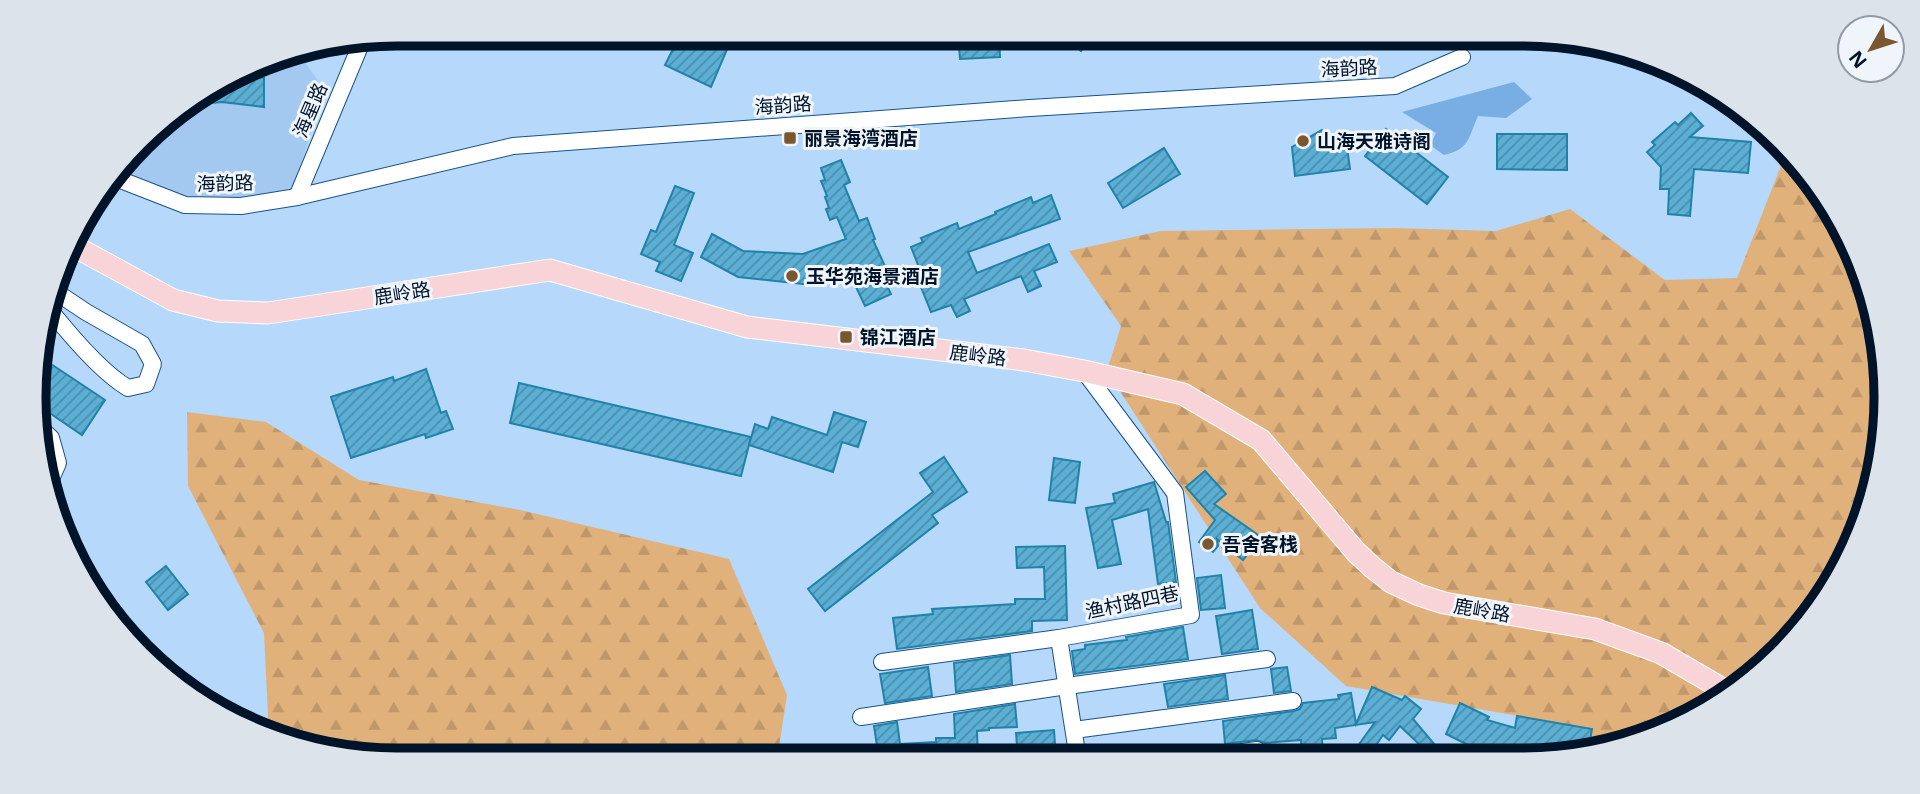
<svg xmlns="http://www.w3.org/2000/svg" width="1920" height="794" font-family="'Open Sans','Noto Sans SC',sans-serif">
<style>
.built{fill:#a4c9f0}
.forest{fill:url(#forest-firs)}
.water{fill:#78aee3}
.building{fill:url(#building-hatch);stroke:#2082a7;stroke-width:2}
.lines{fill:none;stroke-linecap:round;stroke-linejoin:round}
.minor-casing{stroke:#195386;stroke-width:18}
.major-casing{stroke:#fff;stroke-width:23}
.minor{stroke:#fff;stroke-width:16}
.major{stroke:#f8d4d9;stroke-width:21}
.poi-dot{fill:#7a572f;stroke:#f0f5fc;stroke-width:2.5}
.labels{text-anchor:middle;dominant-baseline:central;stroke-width:6;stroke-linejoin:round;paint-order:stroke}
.street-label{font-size:19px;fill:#001429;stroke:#f0f5fc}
.poi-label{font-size:19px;font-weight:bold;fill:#001429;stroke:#f0f5fc;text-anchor:start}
.rim{fill:none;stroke:#001429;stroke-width:9}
</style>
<defs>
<pattern id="forest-firs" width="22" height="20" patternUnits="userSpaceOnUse" patternTransform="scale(1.75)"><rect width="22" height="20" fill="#e1b17b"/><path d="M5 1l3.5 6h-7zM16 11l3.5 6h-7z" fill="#bf976a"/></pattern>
<pattern id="building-hatch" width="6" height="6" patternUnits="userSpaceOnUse" patternTransform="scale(1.75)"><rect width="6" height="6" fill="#5cafd4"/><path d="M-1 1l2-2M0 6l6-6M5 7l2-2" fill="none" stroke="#4a8dac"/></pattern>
</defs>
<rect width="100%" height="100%" fill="#b5d8fb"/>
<!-- built -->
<path class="built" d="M296 50 324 89 294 188 240 203H183L115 175 157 123 280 53Z"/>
<!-- forest -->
<g class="forest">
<path d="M1786 153 1849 236 1886 373 1868 514 1826 599 1763 671 1684 723 1610 746 1547 721 1346 686 1260 608 1107 371 1121 326 1069 251 1161 231 1394 228 1496 231 1570 209 1665 280 1737 278Z"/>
<path d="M187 412 266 422 359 480 520 510 729 559 787 695 777 760 397 761 280 742 269 736 264 633 188 486Z"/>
</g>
<!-- water -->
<path class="water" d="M1514 82 1532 99 1506 118 1478 116C1468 138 1470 149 1444 155L1430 145 1436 133 1402 112Z"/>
<!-- building -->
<g class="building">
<path d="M681 33H734L711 87 665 65Z"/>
<path d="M930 33H999L1000 57 960 59 959 46 930 47Z"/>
<path d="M1060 33H1095L1081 51Z"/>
<path d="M240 75 264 78V107L222 102 189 105Z"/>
<path d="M1691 113 1703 126 1690 137 1751 142 1748 173 1694 169 1690 216 1668 214 1669 189H1660L1661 167 1647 152 1655 145 1652 142 1675 122 1678 125Z"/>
<path d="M1386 129 1448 177 1427 204 1365 156Z"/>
<path d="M1322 130 1335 138 1346 140 1350 169 1295 176 1292 147Z"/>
<path d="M1497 134H1567V170L1497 169Z"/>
<path d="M1164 148 1180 174 1123 208 1108 183Z"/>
<path d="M841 160 850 182 844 185 859 221 867 218 875 239 873 240 889 275 883 278 891 294 865 306 848 270 829 280 812 285 738 277 701 257 712 234 743 251 803 254 846 239 837 217 830 220 826 209 829 208 825 197 827 196 821 181 825 180 821 168Z"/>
<path d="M675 186 694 193 674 245 693 253 681 281 656 271 660 262 641 254 651 230 656 232Z"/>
<path d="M1051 195 1060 219 968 252 977 273 1049 244 1057 262 1034 271 1041 286 1028 292 1021 276 964 299 970 311 957 317 951 305 931 312 921 287 926 285 911 247 923 242 921 238 957 223 959 229 996 214 995 212 1031 197 1033 203Z"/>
<path d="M45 360 105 400 82 435 38 405 37 371Z"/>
<path d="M426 369 441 413 446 411 453 429 426 438 425 434 351 458 331 397 393 377 394 381Z"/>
<path d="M519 383 751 437 741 476 510 423Z"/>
<path d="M834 412 866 422 858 447 842 442 833 472 749 445 755 424 768 429 772 417 827 435Z"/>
<path d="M944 457 967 492 932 515 938 523 825 611 808 589 933 492 920 473Z"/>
<path d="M1054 458 1080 462 1075 503 1049 500Z"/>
<path d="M1205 471 1226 494 1214 504 1261 537 1243 560 1217 539 1218 546 1213 552 1199 542 1215 520 1186 487Z"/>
<path d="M1154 482 1166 522H1168L1176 582 1158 584 1148 509 1112 520 1121 564 1098 568 1086 508 1115 503 1113 494Z"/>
<path d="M1065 546 1067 620 1032 621V631L897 649 893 618 933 614 932 609 1015 604V599H1045L1044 567 1017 568 1016 547Z"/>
<path d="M166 566 188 594 168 610 146 582Z"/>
<path d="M1221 575 1225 608 1201 610 1197 578Z"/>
<path d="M1252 610 1258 649 1222 654 1216 616Z"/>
<path d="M1183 627 1188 659 1075 674 1072 651 1085 649V645L1127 640 1126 637Z"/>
<path d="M1010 655 1012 684 956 692 954 663Z"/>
<path d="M928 667 932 696 885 703 880 674Z"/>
<path d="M1287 667 1291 691 1274 693 1271 669Z"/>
<path d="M1225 675 1228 699 1168 707 1164 684Z"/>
<path d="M1372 687 1402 700 1405 696 1421 709 1413 719 1446 758H1410L1422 747 1400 726 1389 740 1383 735 1367 758 1355 750 1375 722 1335 728 1336 738 1322 739 1323 758H1302L1301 740 1265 743 1256 740 1225 744 1223 721 1294 711 1300 709 1303 703 1339 699 1338 695 1351 693 1356 724Z"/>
<path d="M1460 703 1489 717 1487 720 1515 728 1517 716 1592 729 1588 752 1574 757 1507 745 1505 751 1475 746 1474 748 1446 734Z"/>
<path d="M1015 704 1017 727 989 728V730L977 731 978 759H879L874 726 897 722 900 744 936 742V738H955L954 714Z"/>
<path d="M1054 730 1056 759H1018L1016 733Z"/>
</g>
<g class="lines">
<!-- minor casing -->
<g class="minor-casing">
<g id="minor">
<path d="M113 177 185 205 241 206 297 197 513 146 1030 108 1395 86 1462 57"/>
<path d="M297 197 363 39"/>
<path d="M50 310C70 335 101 372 128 388L146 384 153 364 142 344 86 312 56 292"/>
<path d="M39 427 51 438 58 463 48 486"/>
<path d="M882 662 1059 638"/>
<path d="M861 717 1067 686 1267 659"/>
<path d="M1074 730 1293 701"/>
<path d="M1078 759 1059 638 1191 615 1175 493 1084 371"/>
<path d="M1192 759 1257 750"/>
</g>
</g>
<!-- major casing -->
<g class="major-casing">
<path id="major" d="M72 245 173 300 218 311 268 313 550 270 747 327 1024 360 1084 371 1183 394 1261 440 1356 552 1372 567 1391 582 1419 595 1444 603 1595 629 1661 653 1721 688 1727 694"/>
</g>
<!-- minor -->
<use href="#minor" class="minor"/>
<!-- major -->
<use href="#major" class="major"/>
</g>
<!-- markers -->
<g class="poi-dot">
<rect x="783" y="131" width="14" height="14" rx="3.5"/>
<circle cx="1303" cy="141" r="7"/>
<circle cx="792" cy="276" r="7"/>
<rect x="839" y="330" width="14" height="14" rx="3.5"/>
<circle cx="1208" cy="544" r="7"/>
</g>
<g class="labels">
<!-- street labels -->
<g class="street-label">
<text transform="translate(1349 68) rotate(-3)">海韵路</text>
<text transform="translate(783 105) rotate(-4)">海韵路</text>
<text transform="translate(310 110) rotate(-67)">海星路</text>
<text transform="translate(225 183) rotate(-2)">海韵路</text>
<text transform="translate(402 293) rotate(-9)">鹿岭路</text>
<text transform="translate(978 355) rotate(7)">鹿岭路</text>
<text transform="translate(1132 602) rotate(-12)">渔村路四巷</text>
<text transform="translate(1482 610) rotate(10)">鹿岭路</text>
</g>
<!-- poi labels -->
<g class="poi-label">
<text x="804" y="138">丽景海湾酒店</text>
<text x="1317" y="141">山海天雅诗阁</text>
<text x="806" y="276">玉华苑海景酒店</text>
<text x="860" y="337">锦江酒店</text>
<text x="1222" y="544">吾舍客栈</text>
</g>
</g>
<!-- crop -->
<path d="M0 0H1920V794H0ZM397 46H1523A351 351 0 0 1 1874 397V397A351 351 0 0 1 1523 748H397A351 351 0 0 1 46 397V397A351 351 0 0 1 397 46Z" fill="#dde3eb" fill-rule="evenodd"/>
<path class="rim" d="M397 46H1523A351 351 0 0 1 1874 397V397A351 351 0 0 1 1523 748H397A351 351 0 0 1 46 397V397A351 351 0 0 1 397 46Z"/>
<!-- north arrow -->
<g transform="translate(1871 49) rotate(231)"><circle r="33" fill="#f0f5fc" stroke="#909ba8" stroke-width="2"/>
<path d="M0-5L12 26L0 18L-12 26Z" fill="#7a572f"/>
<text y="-10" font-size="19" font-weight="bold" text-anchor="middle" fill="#001429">N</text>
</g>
</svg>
